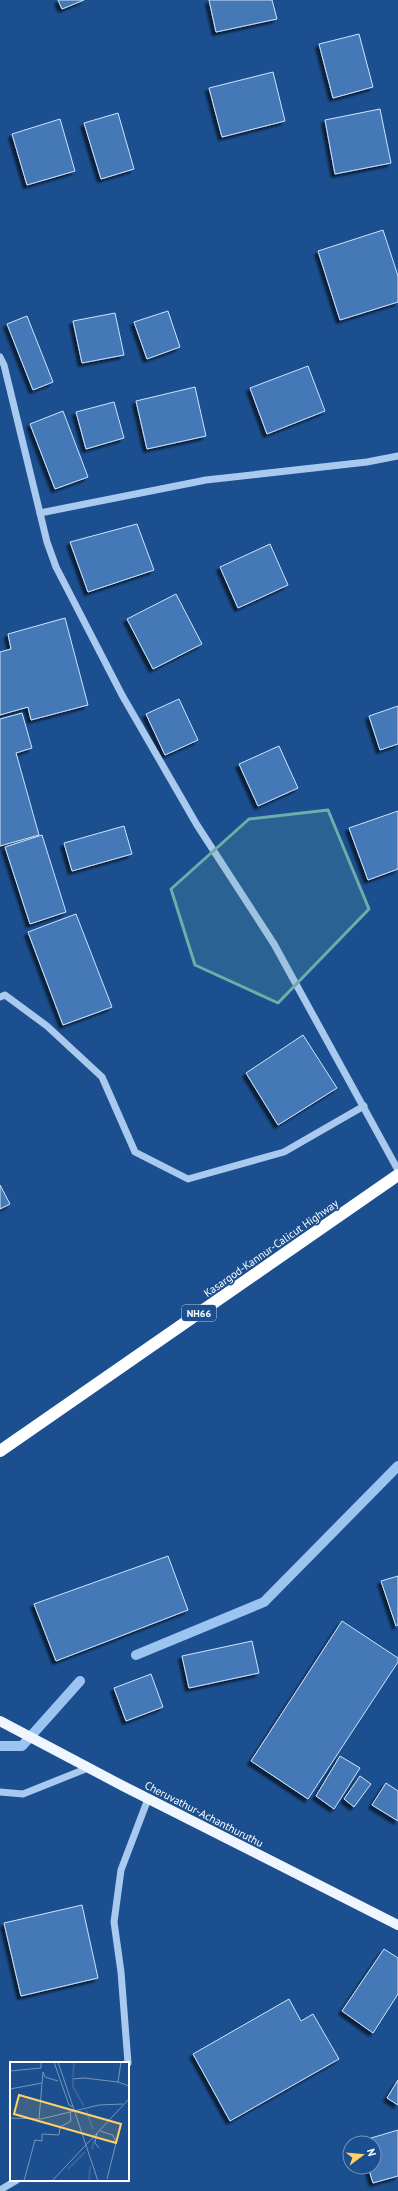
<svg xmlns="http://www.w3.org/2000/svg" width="398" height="2191" font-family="'PT Sans',sans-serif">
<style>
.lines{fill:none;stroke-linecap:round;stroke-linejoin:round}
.stream{stroke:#9cc4f0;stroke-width:10}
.building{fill:#4478b7;stroke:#cfe3fa;filter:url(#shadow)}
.minor{stroke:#a9c9ee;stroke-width:7}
.major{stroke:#f0f6ff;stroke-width:10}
.highway{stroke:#fff;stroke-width:12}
.marked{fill:#6fada8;fill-opacity:0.2;stroke:#6fada8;stroke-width:3;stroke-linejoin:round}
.labels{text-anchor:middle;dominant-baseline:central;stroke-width:3.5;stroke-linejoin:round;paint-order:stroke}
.shield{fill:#1b4f8f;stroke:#bbcadd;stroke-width:1}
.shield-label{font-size:10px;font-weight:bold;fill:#fff}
.street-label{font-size:11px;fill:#fff;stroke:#1b4f8f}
.inset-river{fill:none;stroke:#3c6290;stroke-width:2}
.inset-road{fill:none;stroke:#7695bc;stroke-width:1}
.view{fill:#ffd166;fill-opacity:0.15;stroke:#ffd166;stroke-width:2}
.inset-edge{fill:none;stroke:#fff;stroke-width:2}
</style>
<defs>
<filter id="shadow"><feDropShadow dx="-3.5" dy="3.5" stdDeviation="1" flood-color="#0009"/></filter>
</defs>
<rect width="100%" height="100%" fill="#1b4f8f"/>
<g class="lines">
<!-- stream -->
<g class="stream">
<path d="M136 1655 264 1602 398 1466"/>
<path d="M0 1746H22L80 1681"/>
</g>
</g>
<!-- building -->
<g class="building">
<path d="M58 0H84L62 9Z"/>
<path d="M209 0H272L277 19 216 32Z"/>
<path d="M359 34 373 87 333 98 319 44Z"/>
<path d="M273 72 285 121 222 137 209 88Z"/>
<path d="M380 109 391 163 335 174 325 120Z"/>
<path d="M118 113 134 169 101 179 84 123Z"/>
<path d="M60 119 75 171 27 185 12 134Z"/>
<path d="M383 230 398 276V302L340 320 318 251Z"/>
<path d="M168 311 180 347 147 359 134 322Z"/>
<path d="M115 313 124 355 82 363 73 321Z"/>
<path d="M27 316 53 382 33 390 7 324Z"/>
<path d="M308 366 325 411 267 434 250 388Z"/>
<path d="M195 387 206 436 147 449 136 401Z"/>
<path d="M114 402 124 438 86 449 76 412Z"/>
<path d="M63 411 88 477 55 489 30 424Z"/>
<path d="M137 524 154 570 88 592 70 542Z"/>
<path d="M270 544 288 585 238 608 220 567Z"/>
<path d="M176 594 202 644 153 669 127 619Z"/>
<path d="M65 618 88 705 31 720 28 707 0 715V652L11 649 8 634Z"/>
<path d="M179 699 198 740 165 755 146 714Z"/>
<path d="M398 706V744L380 750 369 716Z"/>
<path d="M22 713 32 748 16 753 39 835 0 846V719Z"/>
<path d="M279 746 298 788 258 806 239 764Z"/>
<path d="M398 811V869L368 880 349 828Z"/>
<path d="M124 826 132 854 72 871 64 843Z"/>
<path d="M42 835 66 912 30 924 5 847Z"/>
<path d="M76 914 112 1007 63 1025 28 932Z"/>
<path d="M303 1035 337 1088 278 1125 246 1073Z"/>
<path d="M0 1185 10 1204 0 1209Z"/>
<path d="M168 1556 188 1610 56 1661 34 1604Z"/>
<path d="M398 1576V1625L396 1626 381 1581Z"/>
<path d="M342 1621 398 1658V1662L308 1799 251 1761Z"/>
<path d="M252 1641 259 1673 189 1688 182 1656Z"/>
<path d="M151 1674 163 1707 126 1721 114 1688Z"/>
<path d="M340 1756 360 1768 334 1809 316 1796Z"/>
<path d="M360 1776 371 1784 354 1807 344 1799Z"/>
<path d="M386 1783 398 1791V1821L372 1805Z"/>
<path d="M82 1905 98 1978 21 1996 4 1923Z"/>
<path d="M384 1949 398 1958V1994L373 2033 342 2011Z"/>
<path d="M289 1999 301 2021 313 2014 339 2059 230 2121 193 2054Z"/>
<path d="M398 2080V2105L387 2098Z"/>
<path d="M398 2130V2176L373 2183 368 2167H374V2143L361 2141Z"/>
</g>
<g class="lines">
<!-- minor -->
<g class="minor">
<path d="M0 357 4 365 47 542 56 567 122 695 197 825 274 944 398 1170"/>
<path d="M40 513 206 480 367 462 398 456"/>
<path d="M0 997 5 995 47 1026 102 1077 135 1152 188 1179 284 1152 364 1106"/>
<path d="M0 1792 23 1794 88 1768"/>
<path d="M128 2063 121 1972 114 1922 121 1870 148 1799"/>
<path d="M0 2190 17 2180"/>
</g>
<!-- major -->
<path class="major" d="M0 1721 123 1786 398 1925"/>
<!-- highway -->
<path class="highway" d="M0 1451 398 1175"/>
</g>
<!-- marked area -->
<path class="marked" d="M328 810 369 909 278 1003 195 965 171 889 249 819Z"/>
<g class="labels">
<!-- shield labels -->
<rect class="shield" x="182" y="1305" width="34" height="16" rx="3"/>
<g class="shield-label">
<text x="199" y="1313">NH66</text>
</g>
<!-- street labels -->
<g class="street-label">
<text transform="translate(271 1248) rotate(-35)">Kasargod-Kannur-Calicut Highway</text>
<text transform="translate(204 1814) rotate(27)">Cheruvathur-Achanthuruthu</text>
</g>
</g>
<!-- overview -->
<g transform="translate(10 2062)">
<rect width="119" height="119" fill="#1b4f8f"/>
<path class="inset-river" d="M63 15 64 0M63 18V25L74 44M76 48 83 67M82 87 85 74M58 107 75 90M79 119 80 104"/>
<path class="inset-road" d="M44 0 59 43 63 45M48 0 88 119M111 0 108 20 119 24M0 9 31 6V0M33 10 35 15 48 19M62 17 74 16 108 20M0 27 32 21 33 10M0 56 31 57 89 43 113 42M29 57 32 21M90 69 103 73 106 81 97 117M87 71 85 81 89 86M14 119 25 78 32 79V72L49 73 50 65 61 59 60 49M42 119 119 37"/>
<path class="view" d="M9 33 111 62 106 81 4 52Z"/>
<rect width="119" height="119" class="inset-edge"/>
</g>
<!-- north arrow -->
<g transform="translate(362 2155) rotate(74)"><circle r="19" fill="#1b4f8f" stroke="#7695bc"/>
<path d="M0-3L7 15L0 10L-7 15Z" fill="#ffd166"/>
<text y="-6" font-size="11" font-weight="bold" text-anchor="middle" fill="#ffffff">N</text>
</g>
</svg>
